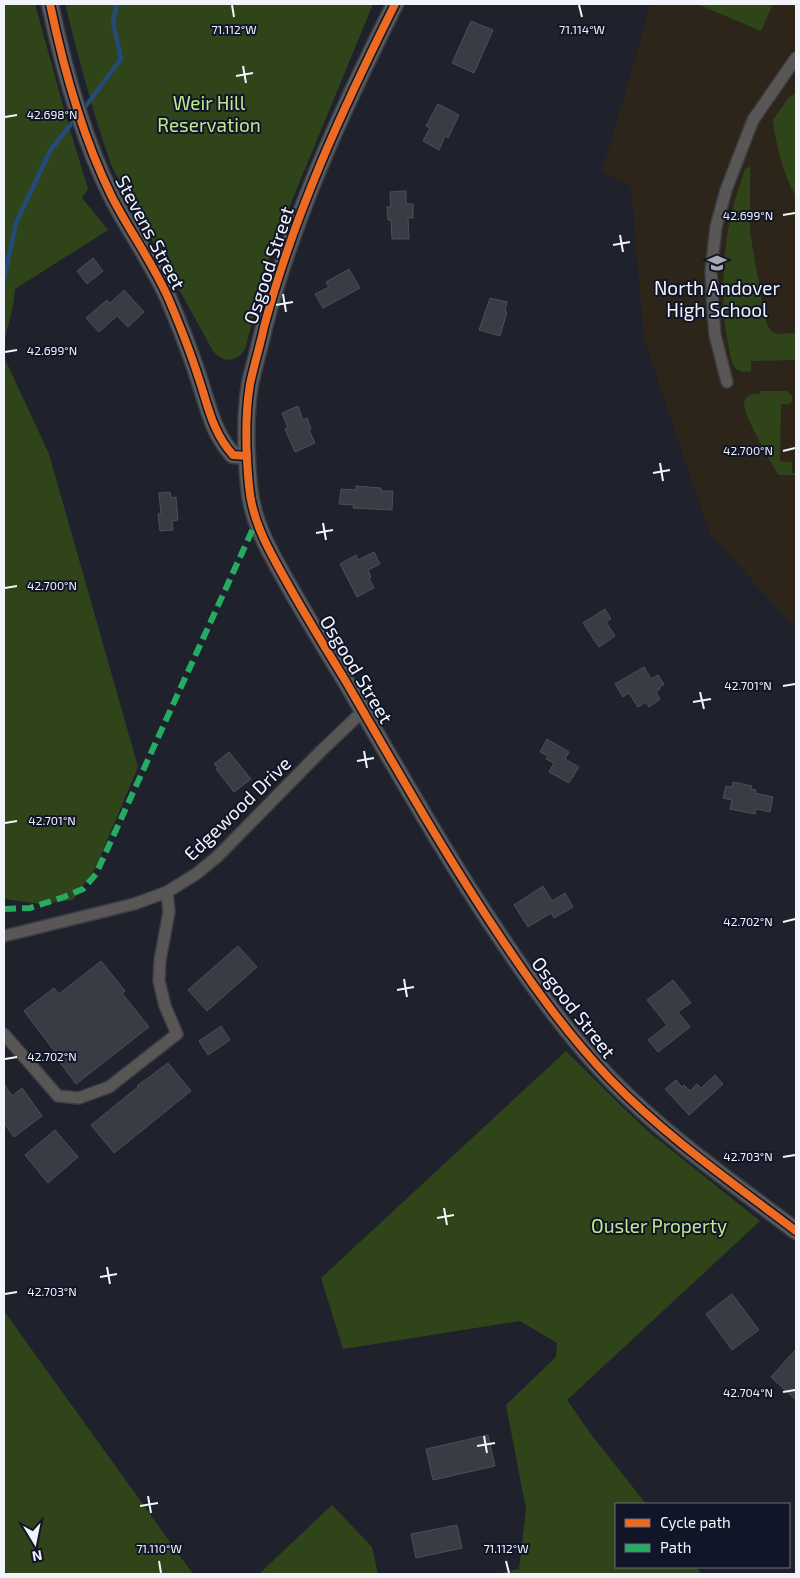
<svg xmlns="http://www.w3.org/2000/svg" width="800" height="1578" font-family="'Exo 2',sans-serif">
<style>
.education{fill:#2d2519}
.green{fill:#30441a}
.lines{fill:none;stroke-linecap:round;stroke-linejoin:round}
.stream{stroke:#244a7a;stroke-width:4.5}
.building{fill:#3a3c45;stroke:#4c4f57}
.street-casing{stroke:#393c44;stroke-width:14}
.secondary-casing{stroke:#393c44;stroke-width:19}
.street{stroke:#585756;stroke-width:11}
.secondary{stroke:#5a5959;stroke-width:16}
.quiet{stroke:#26ab63;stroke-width:6;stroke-dasharray:12 6;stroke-linecap:butt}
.cycleway-casing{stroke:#101528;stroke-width:11}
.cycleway{stroke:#ed6a23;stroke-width:8}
.ticks{fill:none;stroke:#f2f4fc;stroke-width:2}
.labels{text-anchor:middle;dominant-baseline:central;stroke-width:4;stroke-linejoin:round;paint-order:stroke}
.park-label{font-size:19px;fill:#bdea8e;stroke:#101528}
.street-label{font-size:19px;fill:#f2f4fc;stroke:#101528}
.poi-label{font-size:19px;fill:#f2f4fc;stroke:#101528}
.ticks-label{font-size:12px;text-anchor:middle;fill:#f2f4fc;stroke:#101528;stroke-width:4;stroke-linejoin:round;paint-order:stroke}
</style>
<rect width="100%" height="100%" fill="#1f222c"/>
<!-- education -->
<path class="education" d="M651 4H796V629L710 534 644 339 631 187 602 172Z"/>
<!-- green -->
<g class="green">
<path d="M4 4H35L65 113 88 189 82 198 108 230 15 289 13 306 4 342Z"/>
<path d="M65 4H373L272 249 245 349C237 363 223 363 213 351L112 167C93 114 79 59 65 4Z"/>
<path d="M697 4H773L761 31Z"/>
<path d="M796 93V197C783 173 776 147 773 120L789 97Z"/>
<path d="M750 166V232L764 314C770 338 775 334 796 333V360L751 361V371C745 373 738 372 734 366 731 361 730 354 729 348 721 311 722 273 727 236 731 213 737 191 745 169Z"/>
<path d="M4 357 49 454 138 767 96 867 73 900 41 904 4 899Z"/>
<path d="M760 391H786L792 395V401L790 404H781L780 461 792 462V473H796V475H780L778 474C771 463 742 413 744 402 746 394 754 394 760 394Z"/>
<path d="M566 1051 609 1094 649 1132 760 1221 567 1400 590 1433 646 1504H616V1567H696L702 1574H496L519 1569 526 1509 506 1405 556 1357 557 1343 520 1321 343 1349 321 1278Z"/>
<path d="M4 1311 193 1574H4Z"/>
<path d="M332 1505 372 1547 378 1574H259Z"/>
</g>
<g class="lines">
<!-- stream -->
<g class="stream">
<path d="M82 111 121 59 113 22 117 4"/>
<path d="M4 279 16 223 50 151 75 119"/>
</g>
</g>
<!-- building -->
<g class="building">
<path d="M471 21 493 30 474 73 452 63Z"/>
<path d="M438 104 459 115 448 138 445 136 439 150 423 141 430 128 426 126Z"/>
<path d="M406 191V204H413V218H408L409 239H392L391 220H388L387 207H391L390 192Z"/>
<path d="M93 258 103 271 87 284 77 271Z"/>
<path d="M349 269 360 288 323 308 315 294 329 287 326 282Z"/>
<path d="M124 290 144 312 128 327 117 316 99 332 86 318 107 300 110 303Z"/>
<path d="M490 298 507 302 505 311 507 312 500 336 479 330Z"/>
<path d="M298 406 303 420 307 418 311 429 309 430 315 443 295 452 285 429 288 428 282 413Z"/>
<path d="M356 486 381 488V491H393L392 510 353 508 354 505 339 504 341 489 356 490Z"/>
<path d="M170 492 171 498 176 497 178 520 172 521 173 530 160 531 158 514H161L159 493Z"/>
<path d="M374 552 380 564 368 570 371 577 369 578 374 588 357 597 340 564 356 555 358 560Z"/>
<path d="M605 609 611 619 606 622 615 636 599 647 583 623Z"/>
<path d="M644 667 651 679 658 675 664 684 659 688 660 689 656 692 660 699 649 707 646 702 638 707 629 693 623 697 615 684Z"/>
<path d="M547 739 569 752 565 759 579 767 569 783 549 772 554 763 546 759 548 756 540 752Z"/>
<path d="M229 752 251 779 234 792 216 769 218 768 214 764Z"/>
<path d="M733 782 752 786 751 789 756 790 755 793 773 797 770 812 756 809 755 814 730 809 732 800 723 798 726 786 732 787Z"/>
<path d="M543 886 552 901 565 893 573 907 554 918 551 913 528 927 514 905Z"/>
<path d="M238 946 257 967 207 1011 188 990Z"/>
<path d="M101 961 125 991 122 993 149 1027 76 1084 56 1057 58 1056 24 1011 54 988 59 994Z"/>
<path d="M673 980 691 1003 678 1012 690 1027 658 1052 648 1040 667 1025 647 1000Z"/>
<path d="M221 1026 230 1040 208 1055 199 1041Z"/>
<path d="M168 1063 191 1091 114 1153 91 1125 138 1087 137 1086Z"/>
<path d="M715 1075 723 1084 689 1115 665 1089 676 1080 682 1087 684 1085 690 1091 697 1084 701 1088Z"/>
<path d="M4 1084 12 1096 22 1088 42 1116 14 1137 4 1123Z"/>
<path d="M55 1130 78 1157 48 1183 25 1155Z"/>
<path d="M732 1294 759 1330 732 1350 706 1314Z"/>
<path d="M796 1349V1400L771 1377Z"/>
<path d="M488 1435 495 1466 433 1480 426 1449Z"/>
<path d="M457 1525 462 1548 416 1558 411 1534Z"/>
</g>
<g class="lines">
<!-- street casing -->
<g class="street-casing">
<g id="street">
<path d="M727 382 715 335 713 311 711 271 716 227 726 190 753 120 796 58"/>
<path d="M4 936 134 904 167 892 196 874 217 857 321 751 363 711"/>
<path d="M4 1034 58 1096 79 1098 109 1087 177 1034 165 1006 159 981 160 960 169 912 167 892"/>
</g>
</g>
<!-- secondary casing -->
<g class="secondary-casing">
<g id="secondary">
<path d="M50 4C63 66 83 138 111 195 129 231 154 264 170 302 180 326 190 351 198 376 208 405 212 432 233 455L247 456"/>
<path d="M395 4C343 108 294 214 264 327 260 346 254 365 250 384 245 414 246 455 249 486 252 523 271 554 289 586 307 618 326 649 345 680 395 766 444 853 499 935 533 986 568 1035 610 1079 666 1137 733 1183 796 1231"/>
</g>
</g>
<!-- street -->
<use href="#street" class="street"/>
<!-- secondary -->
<use href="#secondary" class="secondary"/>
<!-- quiet -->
<path class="quiet" d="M4 909 30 908 64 897 83 889 96 874 256 522"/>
<!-- cycleway casing -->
<g class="cycleway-casing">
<g id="cycleway">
<path d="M50 4C63 66 83 138 111 195 129 231 154 264 170 302 180 326 190 351 198 376 208 405 212 432 233 455L247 456"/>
<path d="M395 4C343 108 294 214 264 327 260 346 254 365 250 384 245 414 246 455 249 486 252 523 271 554 289 586 307 618 326 649 345 680 395 766 444 853 499 935 533 986 568 1035 610 1079 666 1137 733 1183 796 1231"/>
</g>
</g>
<!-- cycleway -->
<use href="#cycleway" class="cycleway"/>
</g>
<!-- ticks -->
<path class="ticks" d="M232 5 234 17M579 5 582 17M243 66 246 83M236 76 253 73M5 117 17 115M783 215 795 213M620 235 623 252M613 245 630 242M283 294 286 312M276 305 293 302M5 352 17 350M783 451 795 448M660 463 663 481M653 473 670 470M323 523 326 540M316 533 333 530M5 588 17 586M783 686 795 684M700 692 704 709M693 702 711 699M364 751 367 768M357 761 374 758M5 823 17 821M783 922 795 919M404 979 407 997M397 990 414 987M5 1059 17 1057M783 1157 795 1155M444 1208 447 1225M437 1218 454 1215M107 1267 110 1284M100 1277 117 1274M5 1294 17 1292M783 1392 795 1390M484 1436 487 1453M477 1446 495 1443M148 1496 151 1513M140 1506 158 1503M159 1561 161 1573M506 1561 509 1573"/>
<!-- icons -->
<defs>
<g id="school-bare" transform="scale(1.5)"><path d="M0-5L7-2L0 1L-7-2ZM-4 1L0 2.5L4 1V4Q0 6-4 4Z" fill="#a8aab3" stroke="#101528" stroke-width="2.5" paint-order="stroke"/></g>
</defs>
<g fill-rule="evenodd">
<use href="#school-bare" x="717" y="263"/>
</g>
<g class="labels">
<!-- park labels -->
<g class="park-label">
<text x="209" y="102">Weir Hill<tspan x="209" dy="22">Reservation</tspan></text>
<text x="659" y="1225">Ousler Property</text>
</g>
<!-- street labels -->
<g class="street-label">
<text transform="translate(151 232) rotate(62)">Stevens Street</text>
<text transform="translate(268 265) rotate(-72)">Osgood Street</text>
<text transform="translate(357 669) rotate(59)">Osgood Street</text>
<text transform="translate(237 808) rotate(-44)">Edgewood Drive</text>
<text transform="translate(574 1007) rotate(52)">Osgood Street</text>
</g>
<!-- poi labels -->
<g class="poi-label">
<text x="717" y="287">North Andover<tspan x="717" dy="22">High School</tspan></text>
</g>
</g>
<g class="ticks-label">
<text x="234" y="34">71.112°W</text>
<text x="582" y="34">71.114°W</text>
<text x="52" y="119">42.698°N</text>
<text x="748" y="220">42.699°N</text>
<text x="52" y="355">42.699°N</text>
<text x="748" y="455">42.700°N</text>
<text x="52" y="590">42.700°N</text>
<text x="748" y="690">42.701°N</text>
<text x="52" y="825">42.701°N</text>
<text x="748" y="926">42.702°N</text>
<text x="52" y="1061">42.702°N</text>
<text x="748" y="1161">42.703°N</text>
<text x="52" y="1296">42.703°N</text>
<text x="748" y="1397">42.704°N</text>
<text x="159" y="1553">71.110°W</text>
<text x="506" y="1553">71.112°W</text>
</g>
<!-- border -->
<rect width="800" height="1578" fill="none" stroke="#f2f4fc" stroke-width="10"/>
<!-- legend -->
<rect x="615" y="1503" width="175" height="65" fill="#101528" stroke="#6a6e7d"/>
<rect x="625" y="1519" width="25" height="8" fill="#ed6a23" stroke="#6a6e7d"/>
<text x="660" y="1528" font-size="15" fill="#f2f4fc">Cycle path</text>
<rect x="625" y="1544" width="25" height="8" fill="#26ab63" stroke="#6a6e7d"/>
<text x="660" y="1553" font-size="15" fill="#f2f4fc">Path</text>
<!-- north arrow -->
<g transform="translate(35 1543) rotate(170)" stroke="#101528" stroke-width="4" paint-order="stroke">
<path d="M0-4L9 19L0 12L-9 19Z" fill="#f2f4fc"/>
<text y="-8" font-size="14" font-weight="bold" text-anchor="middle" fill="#f2f4fc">N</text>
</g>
</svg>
